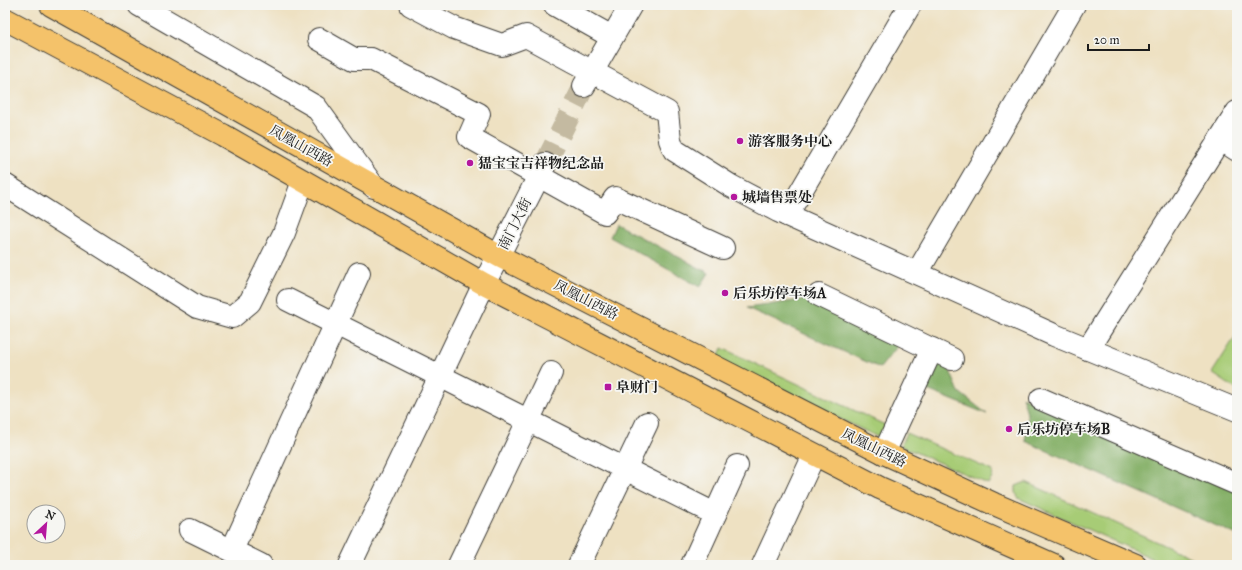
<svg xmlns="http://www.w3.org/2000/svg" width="1242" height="570" font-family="'IM FELL Great Primer','Noto Serif SC',serif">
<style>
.green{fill:#a7cc76;stroke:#627449}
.forest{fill:#85b067;stroke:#506642}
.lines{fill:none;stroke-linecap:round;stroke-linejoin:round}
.minor-tunnel{stroke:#c4baa1;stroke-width:22;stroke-dasharray:22 11;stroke-linecap:butt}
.minor-casing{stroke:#3c3a35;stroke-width:24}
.major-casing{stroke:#3c3a35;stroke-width:24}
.minor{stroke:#fff;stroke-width:22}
.major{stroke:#f4c26a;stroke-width:22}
.poi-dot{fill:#b5179e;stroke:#f6f6f2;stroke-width:1.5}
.labels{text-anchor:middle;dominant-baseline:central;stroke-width:3.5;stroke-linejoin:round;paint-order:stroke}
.poi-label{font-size:14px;font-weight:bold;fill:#1c1c1c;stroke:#f6f6f2;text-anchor:start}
.street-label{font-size:14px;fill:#1c1c1c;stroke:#f6f6f2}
</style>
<rect width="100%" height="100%" fill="#f6f6f2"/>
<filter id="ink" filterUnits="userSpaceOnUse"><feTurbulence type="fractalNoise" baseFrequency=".025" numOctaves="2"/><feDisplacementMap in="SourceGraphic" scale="8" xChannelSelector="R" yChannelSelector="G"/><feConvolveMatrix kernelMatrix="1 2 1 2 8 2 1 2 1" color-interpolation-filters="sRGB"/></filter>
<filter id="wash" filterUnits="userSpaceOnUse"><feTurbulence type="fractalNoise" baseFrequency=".012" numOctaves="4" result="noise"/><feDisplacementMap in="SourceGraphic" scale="16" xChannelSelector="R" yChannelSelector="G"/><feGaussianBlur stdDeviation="0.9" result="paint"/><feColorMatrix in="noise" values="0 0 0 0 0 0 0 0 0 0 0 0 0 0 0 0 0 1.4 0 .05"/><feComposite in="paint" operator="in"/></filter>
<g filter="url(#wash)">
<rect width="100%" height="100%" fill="#eee1c2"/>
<!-- green -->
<g class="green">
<path d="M1237 334V390L1212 373Z"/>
<path d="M722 348 885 425 880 438 717 360Z"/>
<path d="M906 433 993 471 992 478 988 484 901 446Z"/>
<path d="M1026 482 1207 565H1167L1018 498 1016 492V486Z"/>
</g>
<!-- forest -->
<g class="forest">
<path d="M616 224 709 273 700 287 610 237Z"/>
<path d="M808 299 900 343 880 368 747 308Z"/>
<path d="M929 356 947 364 959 392 987 414 915 385Z"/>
<path d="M1022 397 1237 492V535L1025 441C1028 422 1029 415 1022 397Z"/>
</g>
</g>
<g filter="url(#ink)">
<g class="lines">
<!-- minor-tunnel -->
<path class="minor-tunnel" d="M545 164 584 86"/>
<!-- minor casing -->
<g class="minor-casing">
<g id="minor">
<path d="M139 5 316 107 374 187"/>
<path d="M411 5 454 28 502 45 526 36 667 112 670 140 674 150 731 186 778 211 1054 335 1237 410"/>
<path d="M555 5 612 37"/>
<path d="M319 39 354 59H371L479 114 469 137 605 213 615 198 723 248"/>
<path d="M584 86 631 5"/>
<path d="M1220 139 1237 150"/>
<path d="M5 185 197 307 232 317 250 302 284 233 303 181"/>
<path d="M787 215 910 5"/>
<path d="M917 273 1074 5"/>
<path d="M819 295 952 359"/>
<path d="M288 300 715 514"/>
<path d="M1088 349 1237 112"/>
<path d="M1041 399 1237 484"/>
<path d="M884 453 932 349"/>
<path d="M190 530 261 565"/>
<path d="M232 550 359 273"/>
<path d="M350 565 484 284 545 164"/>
<path d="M459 565 551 373"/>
<path d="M579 565 647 423"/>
<path d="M692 565 737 466"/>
<path d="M763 565 814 455"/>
</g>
</g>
<!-- major casing -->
<g class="major-casing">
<g id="major">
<path d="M51 5 499 256 884 453 994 504 1136 565"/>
<path d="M5 19 223 135 484 284 880 488 1054 565"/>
</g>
</g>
<!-- minor -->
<use href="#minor" class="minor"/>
<!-- major -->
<use href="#major" class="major"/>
</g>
</g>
<!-- markers -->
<g class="poi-dot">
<circle cx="740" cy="141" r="4"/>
<circle cx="470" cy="163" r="4"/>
<circle cx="734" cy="197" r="4"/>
<circle cx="725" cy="293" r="4"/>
<rect x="604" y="383" width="8" height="8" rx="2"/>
<circle cx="1009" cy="429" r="4"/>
</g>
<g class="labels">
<!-- poi labels -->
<g class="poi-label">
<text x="748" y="141">游客服务中心</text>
<text x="478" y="163">峱宝宝吉祥物纪念品</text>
<text x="742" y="197">城墙售票处</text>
<text x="733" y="293">后乐坊停车场A</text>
<text x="616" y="387">阜财门</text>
<text x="1017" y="429">后乐坊停车场B</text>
</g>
<!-- street labels -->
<g class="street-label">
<text transform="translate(301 146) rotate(29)">凤凰山西路</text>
<text transform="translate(515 224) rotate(-63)">南门大街</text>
<text transform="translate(586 300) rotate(27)">凤凰山西路</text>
<text transform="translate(874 448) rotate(26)">凤凰山西路</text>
</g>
</g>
<!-- margin -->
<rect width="1242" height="570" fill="none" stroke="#f6f6f2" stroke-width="20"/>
<!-- north arrow -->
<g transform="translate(46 524) rotate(26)"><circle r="19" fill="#f6f6f2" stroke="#9f9f9c"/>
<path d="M0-3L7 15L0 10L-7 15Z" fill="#b5179e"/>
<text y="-6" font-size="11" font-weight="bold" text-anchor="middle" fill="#1c1c1c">N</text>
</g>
<!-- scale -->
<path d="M1088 44v6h61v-6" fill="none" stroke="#1c1c1c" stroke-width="2"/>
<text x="1094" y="44" font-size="12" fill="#1c1c1c" stroke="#f6f6f2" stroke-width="3" paint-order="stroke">20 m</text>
</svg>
